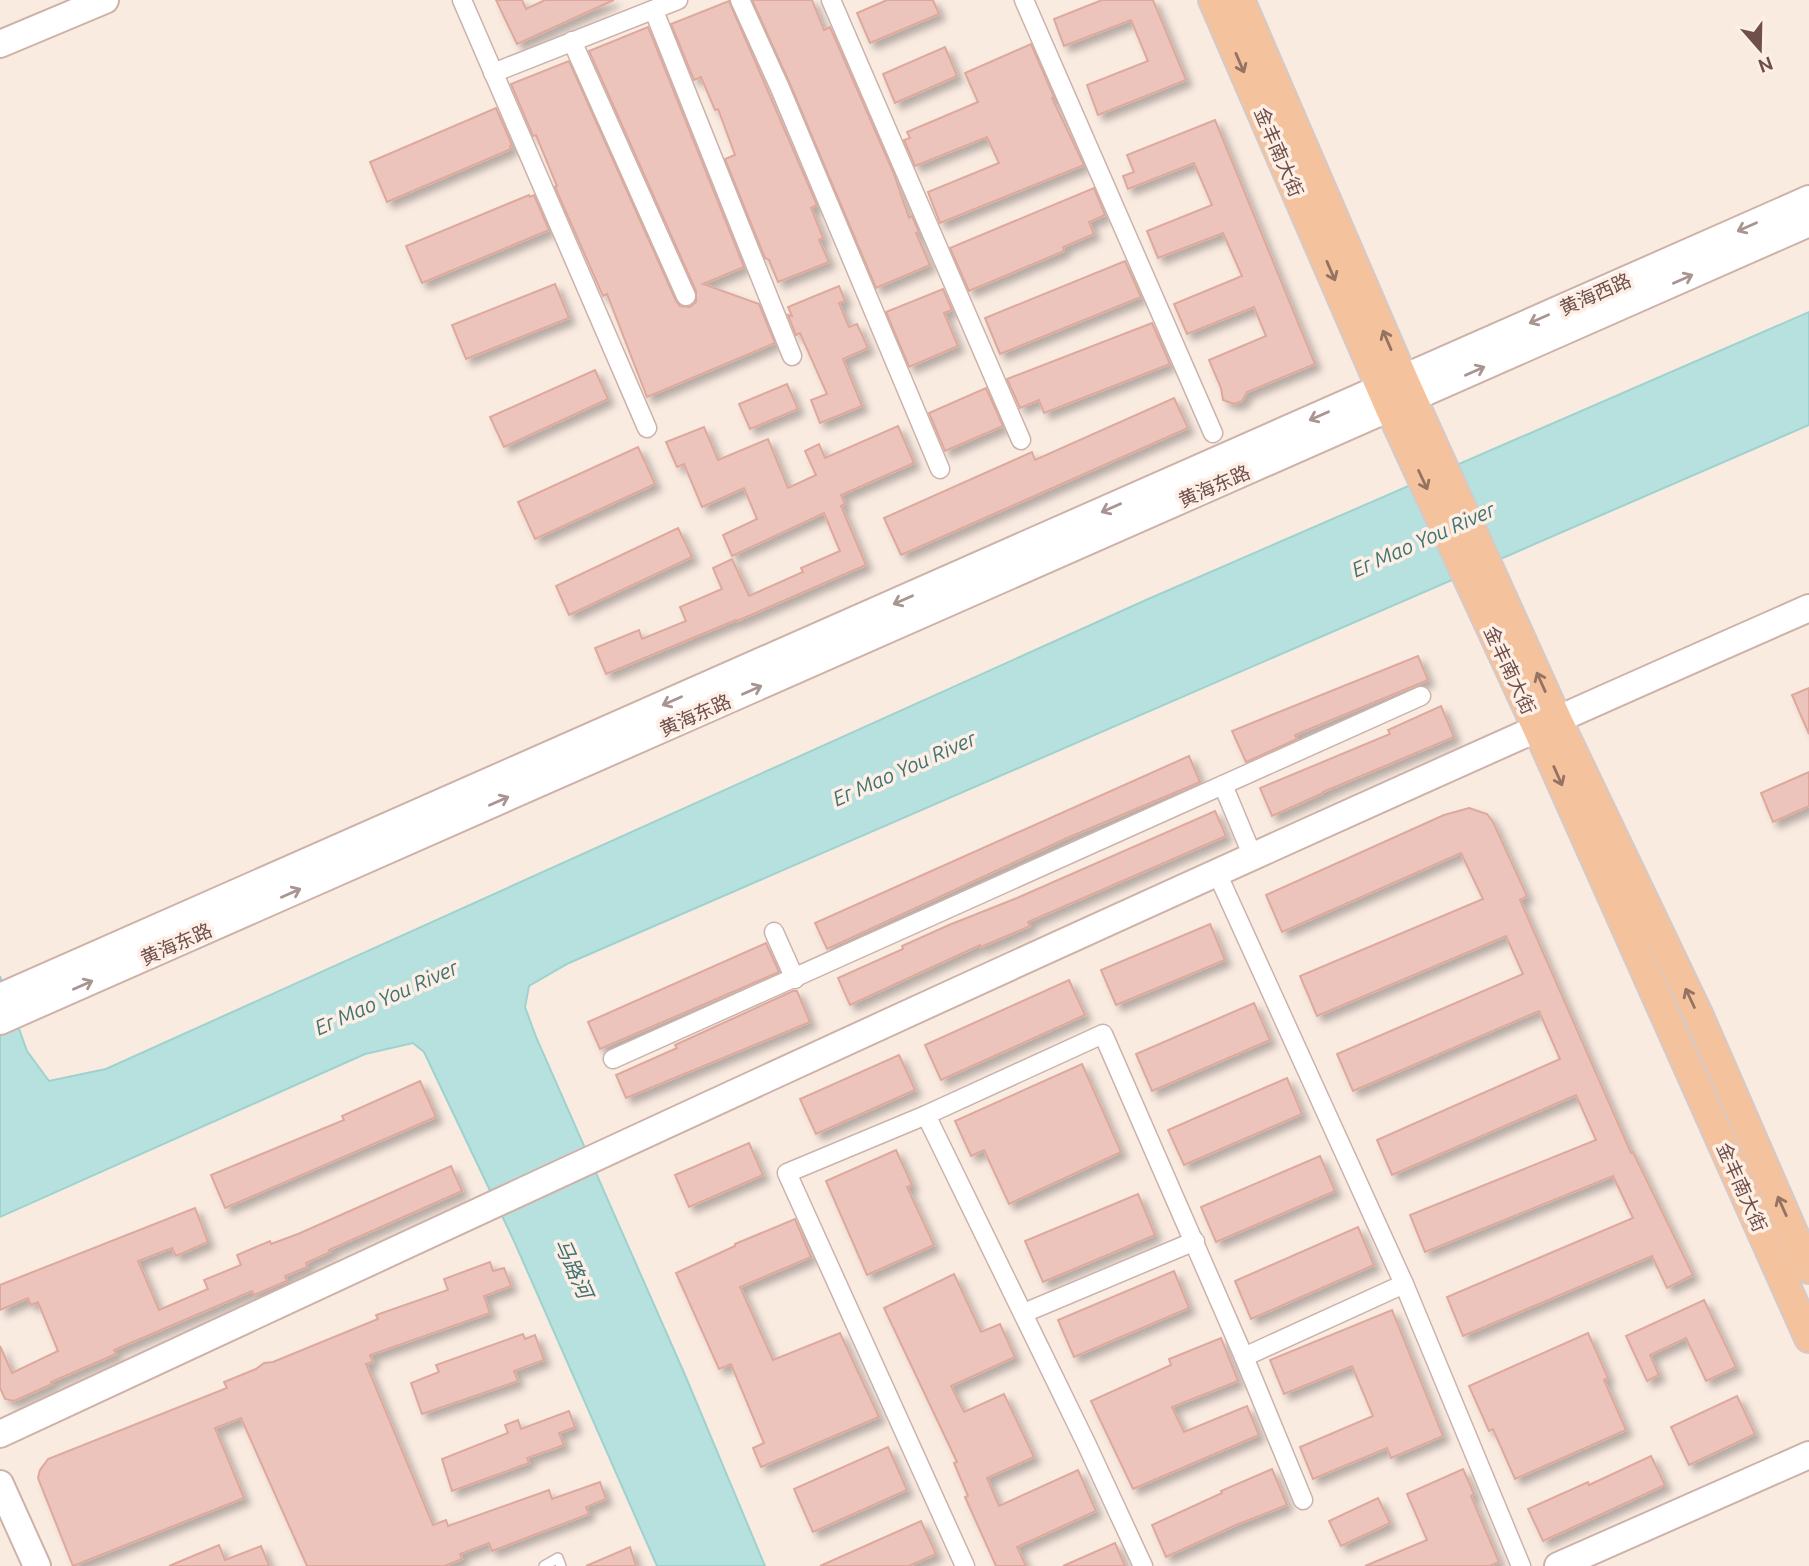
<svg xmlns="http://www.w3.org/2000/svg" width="1809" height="1566" font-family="Ubuntu,'Noto Sans SC',sans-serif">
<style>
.water{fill:#b7e1de;stroke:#9ed2cf;stroke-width:2}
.building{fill:#edc4bb;stroke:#dea89c;stroke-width:2;filter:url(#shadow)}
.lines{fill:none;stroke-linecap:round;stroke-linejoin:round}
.lane-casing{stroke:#cbb3ac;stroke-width:12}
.street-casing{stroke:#cbb3ac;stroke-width:21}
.secondary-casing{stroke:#ceb2a9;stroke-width:30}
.primary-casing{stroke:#d4cac9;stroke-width:32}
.lane{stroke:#fff;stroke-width:9}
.street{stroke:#fff;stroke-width:18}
.secondary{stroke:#fff;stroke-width:26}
.primary{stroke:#f4c29d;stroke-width:28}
.oneway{stroke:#967263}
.oneway2{stroke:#a89592}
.labels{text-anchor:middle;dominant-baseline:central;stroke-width:7;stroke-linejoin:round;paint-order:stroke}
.street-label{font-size:19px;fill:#6e4f4a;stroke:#fdefe6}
.water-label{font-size:21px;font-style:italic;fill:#407371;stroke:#fdefe6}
</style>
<defs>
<filter id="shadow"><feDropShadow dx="6" dy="6" stdDeviation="3.5" flood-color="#0004"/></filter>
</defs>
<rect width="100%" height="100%" fill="#faebe1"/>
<!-- water -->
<path class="water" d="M1809 312V425L569 963 529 986 525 1007 536 1037 685 1375 765 1566H657L514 1241 424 1052 413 1043 365 1054 0 1217V976L27 1051 49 1081 106 1069 1146 600Z"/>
<!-- building -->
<g class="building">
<path d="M496 0H522L526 9 545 0H614L517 44Z"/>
<path d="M752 0H812L824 30 830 27 894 174 909 218 912 216 919 232 916 233 930 265 876 288 790 84Z"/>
<path d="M887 0H933L939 14 870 43 857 13Z"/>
<path d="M1102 0H1153L1186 80 1098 115 1087 85 1148 61 1131 20 1064 46 1054 19Z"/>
<path d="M729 1 817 205 811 208 823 238 819 240 829 262 778 282 769 260 765 258 725 159 735 155 718 109 715 110 701 77 694 80 671 24Z"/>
<path d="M648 27 744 267 703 284 759 304 775 343 647 397 607 294 603 296 555 187 557 186 536 135 533 136 511 84 569 61 676 301 680 306 690 307 696 302V291L589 51Z"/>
<path d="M1031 44 1054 97 1052 98 1084 165 940 223 928 192 999 163 987 137 915 166 904 140 910 138 907 132 978 102 965 73Z"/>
<path d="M945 47 957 76 895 103 883 74Z"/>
<path d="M496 108 512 145 510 146 511 149 387 202 370 162Z"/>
<path d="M1215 120 1315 364 1247 392 1242 401 1234 404 1223 400 1221 388 1209 360 1266 336 1254 307 1187 334 1174 304 1242 276 1223 233 1158 258 1147 231 1212 205 1194 163 1128 189 1123 176 1134 172 1127 155Z"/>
<path d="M1094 188 1105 215 1089 222 1094 234 1063 247 1064 251 969 291 950 248Z"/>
<path d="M529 195 530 197 534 195 549 230 422 283 406 246Z"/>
<path d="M1125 261 1141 297 1000 354 985 318Z"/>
<path d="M555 284 569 318 466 359 452 325Z"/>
<path d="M839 286 845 301 839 303 849 327 857 324 868 348 843 359 862 406 820 423 811 400 827 394 800 333 796 335 788 315 792 316 788 307Z"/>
<path d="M943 289 952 310 944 313 958 346 909 367 886 312Z"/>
<path d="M1152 323 1170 364 1044 413 1039 400 1020 408 1007 379Z"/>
<path d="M595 370 608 399 504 447 490 417Z"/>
<path d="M787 384 798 409 750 429 739 404Z"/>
<path d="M986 388 1003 426 945 451 929 413Z"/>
<path d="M1174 398 1188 428 901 555 884 518 1032 452 1035 460Z"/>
<path d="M898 426 914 463 841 495 845 504 841 506 866 565 737 621 736 620 606 674 595 648 639 630 642 639 686 621 680 607 722 589 713 568 732 559 749 596 803 572 801 568 840 551 824 513 732 556 723 535 757 519 744 488 702 507 684 464 677 467 666 442 704 427 718 460 768 439 788 488 816 475 805 451 819 444 825 458Z"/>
<path d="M638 447 655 484 535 539 518 502Z"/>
<path d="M678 528 692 557 569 615 556 586Z"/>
<path d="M1418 656 1428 680 1295 735 1297 739 1246 762 1232 731Z"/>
<path d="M1809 688V734L1792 695Z"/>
<path d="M1441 706 1454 737 1323 792V793L1272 816 1260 788 1390 734 1388 730Z"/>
<path d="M1189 756 1200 782 1067 838 827 949 815 923Z"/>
<path d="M1809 772V806L1773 822 1761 793Z"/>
<path d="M1469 808 1487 814 1493 822 1527 896 1520 900 1631 1153 1633 1152 1693 1275 1667 1288 1652 1256 1463 1336 1447 1297 1633 1218 1613 1176 1425 1252 1410 1215 1596 1140 1576 1095 1392 1175 1377 1140 1560 1059 1539 1011 1353 1091 1337 1054 1523 974 1506 936 1317 1016 1300 976 1483 899 1461 853 1282 932 1266 895 1444 815Z"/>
<path d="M1215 811 1226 836 1028 922 1030 926 981 947 980 945 850 1005 838 978 903 949 902 946 949 925 1017 898Z"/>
<path d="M1210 924 1225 960 1116 1005 1101 970Z"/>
<path d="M766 943 779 972 600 1049 588 1022Z"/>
<path d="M1069 980 1085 1015 941 1080 925 1045Z"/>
<path d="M793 991H797L810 1022 626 1098 616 1075 677 1048 675 1045Z"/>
<path d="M1254 1003 1270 1040 1152 1091 1136 1054Z"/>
<path d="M899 1055 915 1090 816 1134 800 1099Z"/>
<path d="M1082 1064 1121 1152 1009 1204 984 1150 971 1156 955 1121Z"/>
<path d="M1287 1078 1302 1114 1184 1165 1168 1130Z"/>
<path d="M420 1081 436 1117 225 1208 211 1175 344 1120 342 1116Z"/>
<path d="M749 1143 763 1175 689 1207 675 1175Z"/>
<path d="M896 1150 912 1185 907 1187 934 1245 867 1275 826 1181Z"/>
<path d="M1320 1156 1335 1191 1216 1242 1201 1207Z"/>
<path d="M451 1166 462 1191 329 1250 330 1252 306 1263 307 1267 285 1276 287 1281 254 1295 252 1291 114 1350 116 1354 51 1382 52 1384 14 1401 5 1399 0 1388V1346L12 1373 58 1351 38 1302 31 1305 28 1298 0 1310V1285L195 1208 208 1242 176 1256 172 1248 138 1261 159 1310 208 1289 204 1280 241 1265 237 1255 270 1241 271 1244 298 1234Z"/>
<path d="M1138 1194 1155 1235 1043 1282 1025 1241Z"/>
<path d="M795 1219 811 1257 740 1287 773 1360 840 1333 879 1417 761 1467 753 1448 764 1443 731 1364 719 1369 676 1273 735 1246V1244Z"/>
<path d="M1358 1227 1374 1265 1251 1319 1235 1281Z"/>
<path d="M490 1262 493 1271 504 1268 511 1286 484 1296 490 1313 370 1355 373 1362 366 1364 433 1525 446 1520 448 1526 549 1490 552 1499 600 1482 606 1499 586 1507 589 1514 492 1551 489 1543 460 1554 462 1559 445 1566H307L241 1418 215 1428 244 1498 73 1566 38 1478 40 1470 48 1459 227 1388 224 1382 256 1369 264 1363 273 1362 378 1319 376 1315 448 1290 444 1279Z"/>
<path d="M1174 1271 1189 1308 1074 1357 1058 1320Z"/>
<path d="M954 1274 981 1332 1000 1324 1015 1357 951 1386 964 1412 1004 1394 1034 1457 987 1478 999 1506 1078 1470 1096 1511 1017 1547 1026 1566H996L965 1497 968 1496 954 1463 957 1462 884 1308Z"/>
<path d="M1704 1300 1736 1367 1706 1381 1686 1338 1650 1355 1659 1375 1647 1381 1626 1336Z"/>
<path d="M1392 1310 1443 1436 1391 1458 1387 1448 1313 1479 1300 1447 1373 1416 1352 1366 1284 1394 1270 1360Z"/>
<path d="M1588 1333 1608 1378 1604 1380 1626 1430 1515 1479 1493 1429 1489 1431 1469 1386Z"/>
<path d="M523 1334 525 1339 535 1335 544 1360 514 1371 518 1381 422 1414 411 1383 439 1372 436 1365Z"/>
<path d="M1221 1338 1238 1381 1172 1407 1184 1432 1247 1406 1259 1435 1133 1489 1091 1401 1171 1365 1169 1359Z"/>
<path d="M1737 1396 1755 1434 1689 1465 1671 1427Z"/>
<path d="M569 1411 575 1427 559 1433 564 1445 527 1458 529 1463 452 1491 442 1459 508 1433 505 1425 518 1420 521 1429Z"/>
<path d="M888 1447 907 1490 813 1532 794 1489Z"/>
<path d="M1651 1456 1665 1485 1543 1541 1528 1509 1588 1482 1589 1485Z"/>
<path d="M1272 1469 1287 1505 1236 1525 1166 1557 1152 1525 1222 1493 1221 1491Z"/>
<path d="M1463 1469 1474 1494 1471 1496 1499 1562 1490 1566H1365L1427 1540 1407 1494Z"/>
<path d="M1378 1498 1390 1523 1341 1546 1329 1521Z"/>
<path d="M921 1521 936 1554 909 1566H820Z"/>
<path d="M1115 1543 1125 1566H1063Z"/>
<path d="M219 1545 225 1560 261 1546 269 1566H169Z"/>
<path d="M630 1547 636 1566H586Z"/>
</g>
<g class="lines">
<!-- lane casing -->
<g class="lane-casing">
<path id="lane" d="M544 1566 558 1558 561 1566"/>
</g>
<!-- street casing -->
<g class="street-casing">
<g id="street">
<path d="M462 0 647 428"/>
<path d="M740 0 780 88 940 469"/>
<path d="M831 0 1021 440"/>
<path d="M1024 0 1213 433"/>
<path d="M654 11 792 356"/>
<path d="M572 41 686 296"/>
<path d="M493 73 678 0"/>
<path d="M1223 785 1253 857"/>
<path d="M1217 873 1404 1284 1521 1566"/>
<path d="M774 932 795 979"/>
<path d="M613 1059 1421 696"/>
<path d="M926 1115 1086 1443 1143 1566"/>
<path d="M1024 1313 1195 1241"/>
<path d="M1244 1357 1404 1284"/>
<path d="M965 1566 787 1173 926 1115 1103 1034 1244 1357 1303 1500"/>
</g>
</g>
<!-- secondary casing -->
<g class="secondary-casing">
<g id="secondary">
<path d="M0 44 105 0"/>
<path d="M0 997 1809 199"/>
<path d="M0 1021 1809 223"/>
<path d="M0 1434C601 1154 1202 875 1809 608"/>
<path d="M0 1484 37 1566"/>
<path d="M1558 1566 1809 1455"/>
</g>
</g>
<!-- primary casing -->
<g class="primary-casing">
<g id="primary">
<path d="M1213 0 1390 409 1537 728 1809 1338"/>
<path d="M1240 0 1403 378 1557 719 1698 1014 1809 1269"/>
</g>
</g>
<!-- lane -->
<use href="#lane" class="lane"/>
<!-- street -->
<use href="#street" class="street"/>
<!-- secondary -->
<use href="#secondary" class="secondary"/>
<!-- primary -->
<use href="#primary" class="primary"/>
</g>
<!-- one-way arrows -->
<defs><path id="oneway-shaft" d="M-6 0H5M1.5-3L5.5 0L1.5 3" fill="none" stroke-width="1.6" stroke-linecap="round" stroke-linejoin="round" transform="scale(1.75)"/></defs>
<g class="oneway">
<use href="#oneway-shaft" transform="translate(1240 63) rotate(67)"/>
<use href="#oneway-shaft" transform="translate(1331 271) rotate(67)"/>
<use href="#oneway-shaft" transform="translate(1387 340) rotate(-113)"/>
<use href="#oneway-shaft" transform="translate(1423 480) rotate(65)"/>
<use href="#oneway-shaft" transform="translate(1541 682) rotate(-114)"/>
<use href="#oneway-shaft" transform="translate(1558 776) rotate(66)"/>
<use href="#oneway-shaft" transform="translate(1690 998) rotate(-115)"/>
<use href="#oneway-shaft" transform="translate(1782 1206) rotate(-114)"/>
</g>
<g class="oneway2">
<use href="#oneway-shaft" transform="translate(1747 227) rotate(156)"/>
<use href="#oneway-shaft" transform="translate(1683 279) rotate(-24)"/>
<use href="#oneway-shaft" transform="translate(1539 319) rotate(156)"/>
<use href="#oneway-shaft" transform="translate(1475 371) rotate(-24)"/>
<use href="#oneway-shaft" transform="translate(1319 416) rotate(156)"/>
<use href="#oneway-shaft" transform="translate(1111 508) rotate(156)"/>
<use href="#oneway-shaft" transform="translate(903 600) rotate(156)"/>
<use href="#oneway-shaft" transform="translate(752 690) rotate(-24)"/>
<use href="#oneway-shaft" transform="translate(672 701) rotate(156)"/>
<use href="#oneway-shaft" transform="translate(499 801) rotate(-24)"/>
<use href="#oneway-shaft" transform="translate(291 893) rotate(-24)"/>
<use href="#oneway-shaft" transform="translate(83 985) rotate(-24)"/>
</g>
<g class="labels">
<!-- street labels -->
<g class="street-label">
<text transform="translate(1279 152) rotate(67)">金丰南大街</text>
<text transform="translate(1595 294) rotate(-24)">黄海西路</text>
<text transform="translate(1214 486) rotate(-24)">黄海东路</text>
<text transform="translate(1510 670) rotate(65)">金丰南大街</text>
<text transform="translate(695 715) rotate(-24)">黄海东路</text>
<text transform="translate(176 944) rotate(-24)">黄海东路</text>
<text transform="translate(1742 1187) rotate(66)">金丰南大街</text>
</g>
<!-- water labels -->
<g class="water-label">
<text transform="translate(1423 539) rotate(-24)">Er Mao You River</text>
<text transform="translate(904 768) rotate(-24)">Er Mao You River</text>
<text transform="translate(386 997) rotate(-24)">Er Mao You River</text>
<text transform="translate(574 1268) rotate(66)">马路河</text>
</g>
</g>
<!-- north arrow -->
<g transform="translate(1760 49) rotate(160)" stroke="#fdefe6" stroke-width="5" paint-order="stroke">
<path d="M0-5L12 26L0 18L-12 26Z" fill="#6e4f4a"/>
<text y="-10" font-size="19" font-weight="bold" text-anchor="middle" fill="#6e4f4a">N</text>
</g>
</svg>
